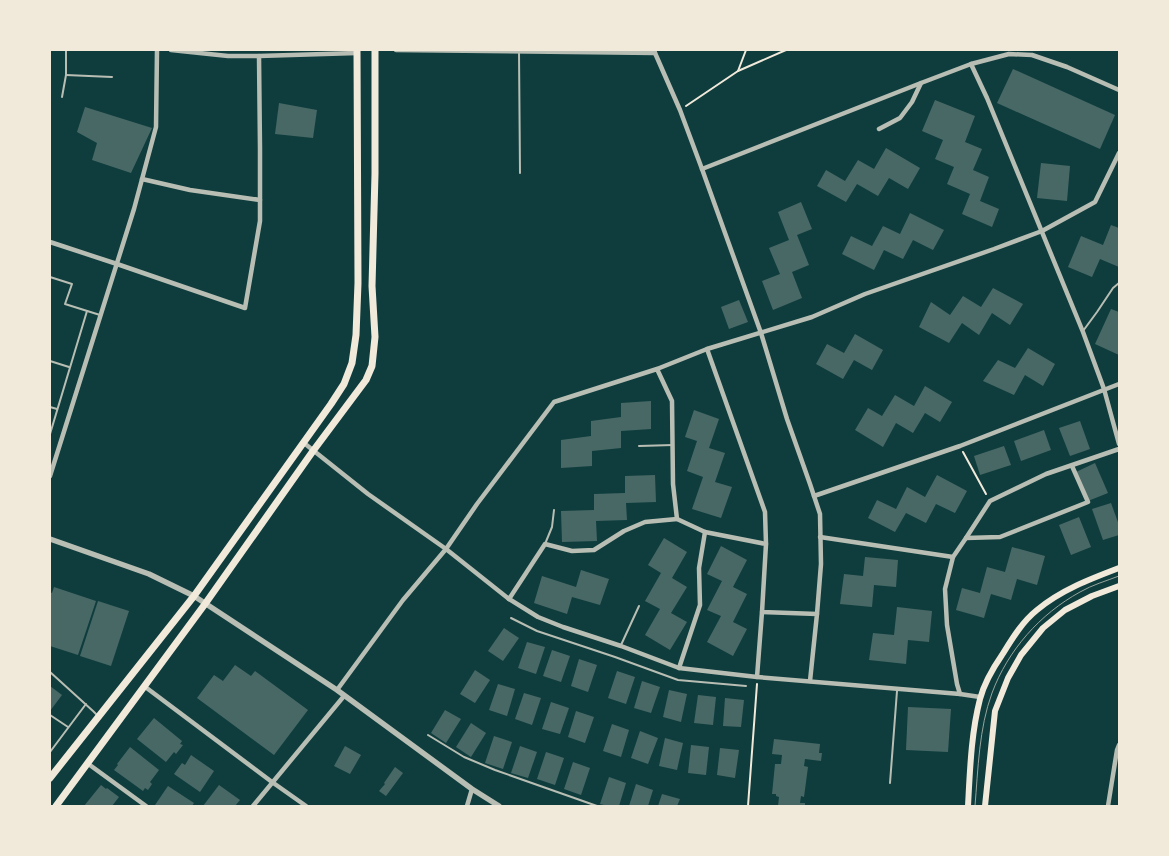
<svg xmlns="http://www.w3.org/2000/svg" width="1169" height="856" font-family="'Fira Sans Condensed',sans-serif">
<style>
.building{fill:#486865}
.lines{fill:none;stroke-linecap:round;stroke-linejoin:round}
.path{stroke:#f1e9da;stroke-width:2}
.service{stroke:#b8beb3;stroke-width:2}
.minor{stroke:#b8beb3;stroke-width:4.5}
.tertiary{stroke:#b8beb3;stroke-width:5.5}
.secondary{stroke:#f1e9da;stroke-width:6}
.primary{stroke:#f1e9da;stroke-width:7}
.tram{stroke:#97a49c;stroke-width:1}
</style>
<rect width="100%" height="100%" fill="#0f3d3e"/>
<!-- building -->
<g class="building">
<path d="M1013 69 1115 115 1100 149 997 103Z"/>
<path d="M935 100 975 116 965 142 982 149 973 170 989 177 980 201 999 209 992 227 962 214 970 194 947 184 954 167 935 159 943 140 922 131Z"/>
<path d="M279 103 317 110 313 138 275 134Z"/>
<path d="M85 107 152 128 131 173 92 160 97 143 77 132Z"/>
<path d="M886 148 920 168 908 189 889 178 878 196 857 184 846 202 817 186 826 170 845 181 858 160 874 169Z"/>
<path d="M1041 163 1070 166 1067 201 1037 198Z"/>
<path d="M801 202 812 229 797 235 809 265 792 272 802 298 773 310 762 281 780 274 769 248 789 240 778 212Z"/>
<path d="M910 213 944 230 933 250 913 240 903 259 884 250 874 270 842 254 851 236 872 246 883 226 900 234Z"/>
<path d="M1111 225 1119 228V267L1100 259 1092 277 1068 267 1081 236 1103 245Z"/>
<path d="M993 288 1023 304 1010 325 992 313 979 335 962 323 949 343 919 327 931 302 950 315 963 296 981 307Z"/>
<path d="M739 300 748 322 729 329 721 307Z"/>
<path d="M1111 309 1119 312V355L1095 344Z"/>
<path d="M855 334 883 350 872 370 854 360 843 379 816 364 827 344 844 353Z"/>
<path d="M1028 348 1055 364 1043 386 1025 375 1014 395 983 381 998 360 1015 368Z"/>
<path d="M925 386 952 402 940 422 925 413 913 433 896 423 883 447 855 430 868 408 882 416 895 395 914 406Z"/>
<path d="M651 401V429L621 431V448L592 451V466L561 468V440L591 436V421L621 417V403Z"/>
<path d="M694 410 719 419 709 448 725 453 715 482 732 487 721 518 692 509 703 477 687 471 697 441 685 437Z"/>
<path d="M1080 421 1090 449 1070 456 1059 428Z"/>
<path d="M1044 430 1051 450 1021 461 1014 441Z"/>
<path d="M1004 446 1011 465 980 475 974 456Z"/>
<path d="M1095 463 1108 493 1088 501 1076 472Z"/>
<path d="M655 475 656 502 626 503 627 520 596 521 597 541 562 542 561 511 594 510V494L625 493V476Z"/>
<path d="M937 475 967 491 955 513 936 504 926 523 906 513 895 532 868 518 877 500 896 509 907 487 925 497Z"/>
<path d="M1111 503 1119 525V535L1103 540 1092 509Z"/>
<path d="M1079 517 1091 547 1071 555 1059 525Z"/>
<path d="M664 538 687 552 672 578 687 587 671 613 687 622 670 650 645 635 660 609 645 601 661 573 648 565Z"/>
<path d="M721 546 747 560 733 587 747 594 733 622 747 629 733 656 707 642 721 616 707 610 722 581 707 574Z"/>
<path d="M1012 547 1045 556 1037 585 1017 579 1011 600 991 594 984 618 956 610 962 588 980 593 987 567 1005 572Z"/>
<path d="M865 557 898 560 896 587 874 585 872 607 840 604 844 574 863 576Z"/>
<path d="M581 570 609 579 600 605 572 597 567 614 534 603 542 576 576 587Z"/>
<path d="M54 587 96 601 78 655 50 646V592L52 593Z"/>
<path d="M98 601 129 611 111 666 80 656Z"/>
<path d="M897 607 932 611 929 642 908 640 906 664 869 660 873 633 894 635Z"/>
<path d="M504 628 519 638 503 661 488 651Z"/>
<path d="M527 642 545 647 536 674 518 668Z"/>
<path d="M552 650 570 656 561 682 543 676Z"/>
<path d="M579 659 597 665 588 692 571 686Z"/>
<path d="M235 665 251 676 255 671 308 710 274 755 197 698 214 675 223 681Z"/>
<path d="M475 670 490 680 475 703 460 694Z"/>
<path d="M617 671 635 677 626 704 608 698Z"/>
<path d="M642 681 660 687 651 713 634 708Z"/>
<path d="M498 684 515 689 507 716 489 710Z"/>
<path d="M50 686 62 695 50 711Z"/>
<path d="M669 690 687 694 681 722 663 717Z"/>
<path d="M524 693 541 698 532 725 515 719Z"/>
<path d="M698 695 716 697 713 725 694 723Z"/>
<path d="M725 698 744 700 741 727 723 726Z"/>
<path d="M551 702 569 708 560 734 542 729Z"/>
<path d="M908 707 951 709 948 752 906 750Z"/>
<path d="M445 710 461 719 446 743 431 733Z"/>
<path d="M576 711 594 717 585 743 568 737Z"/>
<path d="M154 718 182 741 180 744 183 745 176 754 174 752 166 762 137 739Z"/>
<path d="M471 723 486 733 471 757 456 747Z"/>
<path d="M612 724 629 730 621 757 603 751Z"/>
<path d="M640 731 658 738 648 764 631 758Z"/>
<path d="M494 736 512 742 503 769 485 763Z"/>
<path d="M665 738 683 743 677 770 659 766Z"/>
<path d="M774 739 820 744 819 753H822L821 761 805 759 804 766 808 767 804 797 801 796 800 803H805V806H778L779 797 776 796V794H772L775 764H781L782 755 772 754Z"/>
<path d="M691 745 709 747 706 775 688 773Z"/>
<path d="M345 746 361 755 350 774 334 766Z"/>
<path d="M520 746 537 752 528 778 511 773Z"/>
<path d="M130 747 159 770 150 782 152 784 148 790 145 788 143 791 114 770 118 765 117 764Z"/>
<path d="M720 748 739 750 735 778 717 775Z"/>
<path d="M546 752 564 758 555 785 537 779Z"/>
<path d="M191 755 214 771 200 792 174 774 182 763 185 765Z"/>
<path d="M573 762 590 768 581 795 564 789Z"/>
<path d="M395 767 403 773 386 796 379 791 385 784 384 783Z"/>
<path d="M609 777 626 783 619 806H608L600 804Z"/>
<path d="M636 784 653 790 648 806H629Z"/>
<path d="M101 785 106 789 107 788 119 797 112 806H84Z"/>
<path d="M219 785 240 800 235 806H203Z"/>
<path d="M168 786 194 803 192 806H156L155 805Z"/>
<path d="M662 794 680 799 677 806H658Z"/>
</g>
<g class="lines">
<!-- path -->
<g class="path">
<path d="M738 71 746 50"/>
<path d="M686 106 738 71 786 50"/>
<path d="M963 452 986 494"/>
<path d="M748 806 757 684"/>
</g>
<!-- service -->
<g class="service">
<path d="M519 52 520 173"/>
<path d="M66 75 112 77"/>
<path d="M62 97 66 75V50"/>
<path d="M50 277 72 284 65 304 100 315"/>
<path d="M1083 331 1097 312 1113 288 1119 283"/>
<path d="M50 361 69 367"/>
<path d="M50 407 57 409"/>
<path d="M50 434 87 311"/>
<path d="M639 446 673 445"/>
<path d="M545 544 552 527 554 510"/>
<path d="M511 618 537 631 615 657 678 680 746 686"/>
<path d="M621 645 639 606"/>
<path d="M50 672 93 711 97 715"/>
<path d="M50 715 68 727"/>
<path d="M428 735 464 757 495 770 597 806"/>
<path d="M50 752 86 704"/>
<path d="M890 783 897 691"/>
</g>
<!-- minor -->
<g class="minor">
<path d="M171 50 228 56H259L357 53"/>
<path d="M396 50 655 53"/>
<path d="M654 50 655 53 680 110 702 169"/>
<path d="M971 64 987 98 1083 332 1104 389 1119 444"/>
<path d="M879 129 900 118 912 102 921 83 971 64 1009 54 1032 55 1067 67 1119 90"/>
<path d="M142 179 190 190 260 200"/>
<path d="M50 242 117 264 245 308 260 221V149L259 56"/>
<path d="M707 349 765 512 766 544"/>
<path d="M657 369 707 349 812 317 865 294 994 249 1042 231 1095 202 1119 153"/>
<path d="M304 443 368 494 446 549 509 599 538 617 563 627 621 646 679 668 757 677 960 694 957 684 947 625 945 589 953 557 966 538 990 501 1046 474 1119 449"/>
<path d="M50 476 134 209 156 127 157 50"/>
<path d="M814 496 960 446 1119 384"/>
<path d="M677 519 705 532 766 544 762 612 817 614 810 681"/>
<path d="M820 537 953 557"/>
<path d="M966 538 1000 537 1088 502 1072 466"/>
<path d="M817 614 821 564 820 514 810 484 787 419 761 333 702 169 921 83"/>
<path d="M679 668 700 605 699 568 705 532"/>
<path d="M757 677 762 612"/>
<path d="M144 686 272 782 306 806"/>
<path d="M337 690 403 600 446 549 477 504 554 402 657 369 672 401 673 484 677 519 645 522 624 531 594 550 572 551 545 544 509 599"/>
<path d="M960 694 980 697"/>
<path d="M87 763 146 806"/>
<path d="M253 806 344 696"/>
<path d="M467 806 472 789"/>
<path d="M1108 806 1117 750 1119 745"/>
</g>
<!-- tertiary -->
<path class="tertiary" d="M50 539 149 574 194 596 337 690 472 789 499 806"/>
<!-- secondary -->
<g class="secondary">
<path d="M968 806C970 770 971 734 980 699 984 684 993 668 1002 655 1012 639 1022 622 1037 610 1061 590 1090 579 1119 568"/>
<path d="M985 806 995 711 1008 678 1021 655 1043 628 1065 610 1092 596 1119 586"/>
</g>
<!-- primary -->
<g class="primary">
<path d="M50 778 194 596 331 404 344 384 352 363 356 335 358 283 357 50"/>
<path d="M56 806 205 604 313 451 366 380 372 366 375 337 372 286 375 174V50"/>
</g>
<!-- tram -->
<path class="tram" d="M975 806C978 770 979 728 992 693 1008 650 1040 614 1080 592 1092 585 1106 581 1119 576"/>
</g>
<!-- border -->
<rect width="1169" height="856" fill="none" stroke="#f1e9da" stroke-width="102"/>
</svg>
